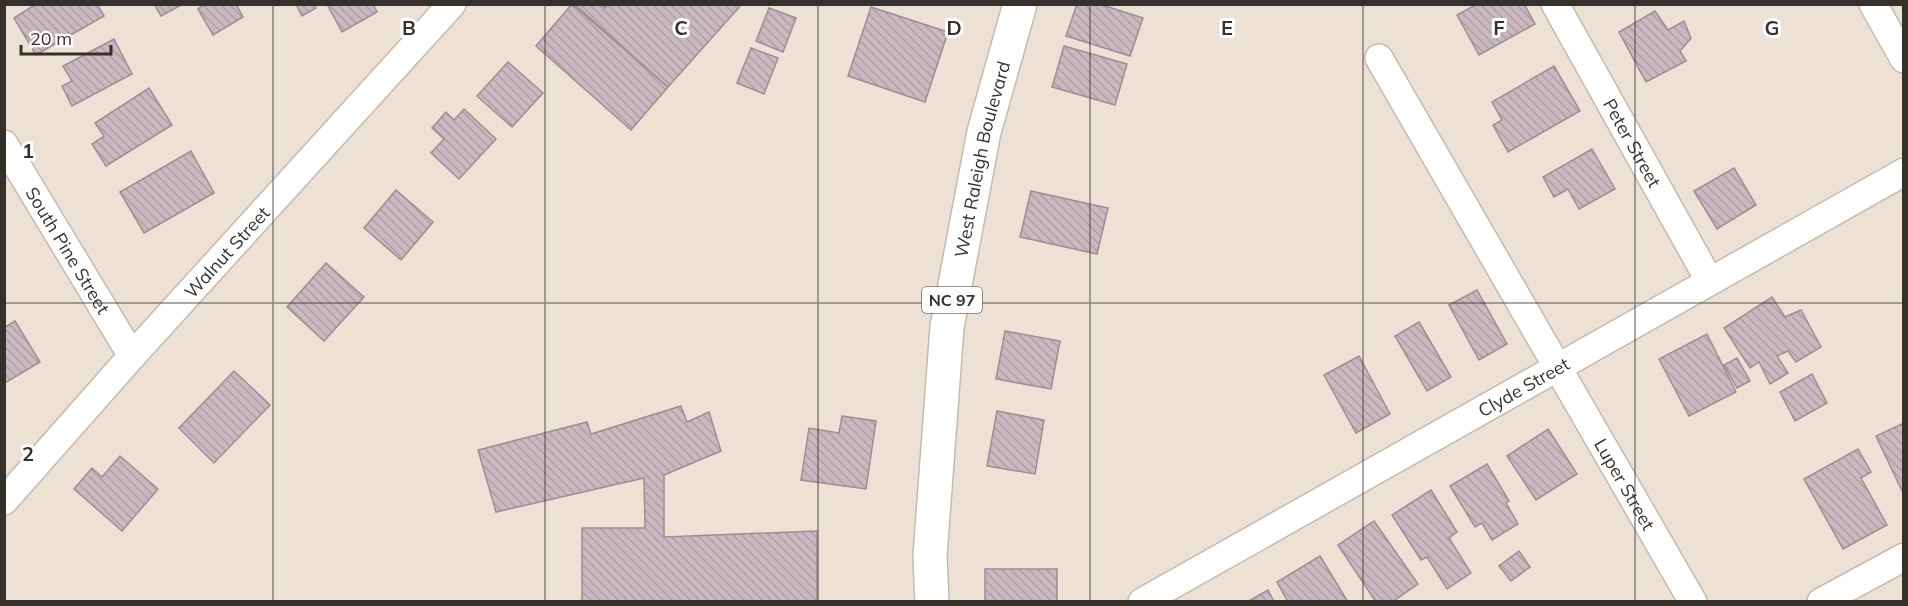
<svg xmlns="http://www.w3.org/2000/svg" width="1908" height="606" font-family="Mulish,sans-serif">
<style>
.building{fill:url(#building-back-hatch);stroke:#9d8d93;stroke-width:1.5}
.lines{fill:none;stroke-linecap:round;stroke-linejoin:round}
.minor-casing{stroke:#c5baae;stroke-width:30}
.primary-casing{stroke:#c5baae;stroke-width:36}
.minor{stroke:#fff;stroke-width:27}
.primary{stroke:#fff;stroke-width:33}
.grid{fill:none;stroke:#35302b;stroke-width:1.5;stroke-opacity:0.55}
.labels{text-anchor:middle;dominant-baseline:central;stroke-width:6;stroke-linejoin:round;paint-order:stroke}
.shield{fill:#fff;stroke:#726e6b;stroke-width:1.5}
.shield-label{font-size:16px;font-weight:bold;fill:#35302b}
.street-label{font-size:18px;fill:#35302b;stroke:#fff}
.grid-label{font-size:20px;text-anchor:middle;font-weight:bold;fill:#35302b;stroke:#fff;stroke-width:6;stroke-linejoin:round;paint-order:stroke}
</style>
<defs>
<pattern id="building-back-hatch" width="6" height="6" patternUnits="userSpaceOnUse" patternTransform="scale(1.5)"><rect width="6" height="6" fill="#c9b8bf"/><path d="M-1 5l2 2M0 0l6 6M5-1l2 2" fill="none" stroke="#ad9ea4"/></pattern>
</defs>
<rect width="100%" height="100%" fill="#ede1d5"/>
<!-- building -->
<g class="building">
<path d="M36 4H97L104 16 36 55 14 18Z"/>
<path d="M154 4H183L161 16Z"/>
<path d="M205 4H236L243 17 213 35 198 9Z"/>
<path d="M296 4H314L316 8 302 16Z"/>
<path d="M327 4H373L377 12 342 32Z"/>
<path d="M572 4 668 87 631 130 536 46Z"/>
<path d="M574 4H602L605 8 608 4H742L668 87Z"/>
<path d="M1077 4H1099L1143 18 1130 56 1066 36Z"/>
<path d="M1477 4H1524L1535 24 1479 55 1457 15Z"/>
<path d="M871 7 948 32 925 102 848 76Z"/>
<path d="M769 8 796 18 783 52 756 41Z"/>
<path d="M1655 11 1668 30 1684 21 1691 38 1680 51 1686 61 1646 82 1619 32Z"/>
<path d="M114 39 132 74 72 106 62 86 72 81 63 66Z"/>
<path d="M1064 46 1127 64 1115 105 1052 87Z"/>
<path d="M751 48 778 58 764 94 737 83Z"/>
<path d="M508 62 543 93 512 127 477 96Z"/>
<path d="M1554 66 1580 111 1508 152 1493 125 1502 120 1492 102Z"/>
<path d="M149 88 172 125 106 166 92 144 104 136 95 123Z"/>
<path d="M464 109 496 139 459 179 431 153 444 139 432 128 446 112 454 120Z"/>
<path d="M1592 149 1615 189 1579 209 1568 189 1554 197 1543 177Z"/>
<path d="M191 151 214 193 144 233 120 192Z"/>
<path d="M1734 168 1756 205 1717 229 1694 191Z"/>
<path d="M396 190 433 222 401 260 364 228Z"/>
<path d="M1031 191 1108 208 1097 254 1020 237Z"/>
<path d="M326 263 364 297 324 341 287 307Z"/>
<path d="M1477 290 1507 344 1479 360 1449 305Z"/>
<path d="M1772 297 1785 317 1801 310 1821 347 1796 362 1788 351 1777 356 1788 373 1770 384 1759 362 1750 368 1724 328Z"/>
<path d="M15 321 40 362 5 383 4 328Z"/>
<path d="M1419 322 1451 377 1427 391 1395 336Z"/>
<path d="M1005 331 1060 341 1051 389 996 379Z"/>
<path d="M1707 334 1736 392 1689 416 1659 359Z"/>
<path d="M1359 356 1390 414 1356 433 1324 375Z"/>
<path d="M1737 358 1750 381 1737 388 1724 365Z"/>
<path d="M234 371 270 405 214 463 179 428Z"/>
<path d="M1812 374 1827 403 1795 421 1780 392Z"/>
<path d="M681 406 687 422 709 412 721 451 664 475V537L817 531V602H582V528H645L644 478 496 512 478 450 587 422 591 434Z"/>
<path d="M997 411 1044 420 1035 474 987 466Z"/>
<path d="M842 416 876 421 866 489 801 480 809 428 839 433Z"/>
<path d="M1904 423V495L1876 436Z"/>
<path d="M1548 429 1577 474 1536 500 1507 456Z"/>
<path d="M1858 449 1871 472 1861 478 1887 525 1843 549 1804 479Z"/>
<path d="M120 456 158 489 122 531 74 489 92 468 102 477Z"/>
<path d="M1487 464 1509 501 1506 503 1518 524 1492 540 1482 523 1475 527 1450 486Z"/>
<path d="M1431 490 1457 532 1449 538 1471 573 1447 589 1427 557 1421 560 1392 515Z"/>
<path d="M1374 521 1418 584 1392 602H1376L1338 545Z"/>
<path d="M1519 551 1530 567 1511 581 1499 566Z"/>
<path d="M1320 556 1348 602H1288L1277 582Z"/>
<rect x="985" y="569" width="72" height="33"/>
<path d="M1268 590 1274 602H1247Z"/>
</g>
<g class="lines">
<!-- minor casing -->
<g class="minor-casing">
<g id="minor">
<path id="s1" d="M1555 4 1709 280"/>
<path d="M1873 4 1904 59"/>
<path id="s2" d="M1379 58 1693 602"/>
<path id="s3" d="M4 144 132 356"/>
<path id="s4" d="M4 501 132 356 452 4"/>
<path id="s5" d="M1142 602 1904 172"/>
<path d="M1821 602 1904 557"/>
</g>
</g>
<!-- primary casing -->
<g class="primary-casing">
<g id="primary">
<path id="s6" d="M932 602 930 556 947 327 984 132 1020 4"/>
</g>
</g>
<!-- minor -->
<use href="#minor" class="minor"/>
<!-- primary -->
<use href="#primary" class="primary"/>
</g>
<!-- grid -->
<path class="grid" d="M273 4V602M545 4V602M818 4V602M1090 4V602M1363 4V602M1635 4V602M4 303H1904"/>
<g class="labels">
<!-- shield labels -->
<rect class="shield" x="922" y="287" width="60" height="26" rx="4.5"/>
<g class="shield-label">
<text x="952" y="300">NC 97</text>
</g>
<!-- street labels -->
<g class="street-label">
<text stroke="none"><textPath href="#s1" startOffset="159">Peter Street</textPath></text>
<text stroke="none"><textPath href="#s6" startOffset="447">West Raleigh Boulevard</textPath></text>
<text stroke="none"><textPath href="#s3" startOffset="124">South Pine Street</textPath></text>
<text stroke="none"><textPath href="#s4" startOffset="334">Walnut Street</textPath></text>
<text stroke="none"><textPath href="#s5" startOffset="438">Clyde Street</textPath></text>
<text stroke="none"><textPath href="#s2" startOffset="492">Luper Street</textPath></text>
</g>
</g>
<g class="grid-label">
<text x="409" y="35">B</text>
<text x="681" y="35">C</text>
<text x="954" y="35">D</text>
<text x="1227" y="35">E</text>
<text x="1499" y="35">F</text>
<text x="1772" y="35">G</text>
<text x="28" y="158">1</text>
<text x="28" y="461">2</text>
</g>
<!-- border -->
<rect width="1908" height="606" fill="none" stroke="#35302b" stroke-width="12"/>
<!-- scale -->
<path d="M21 45v9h90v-9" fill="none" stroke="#35302b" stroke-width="3"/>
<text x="30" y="45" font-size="18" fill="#35302b" stroke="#ffffff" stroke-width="4.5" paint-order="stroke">20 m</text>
</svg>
